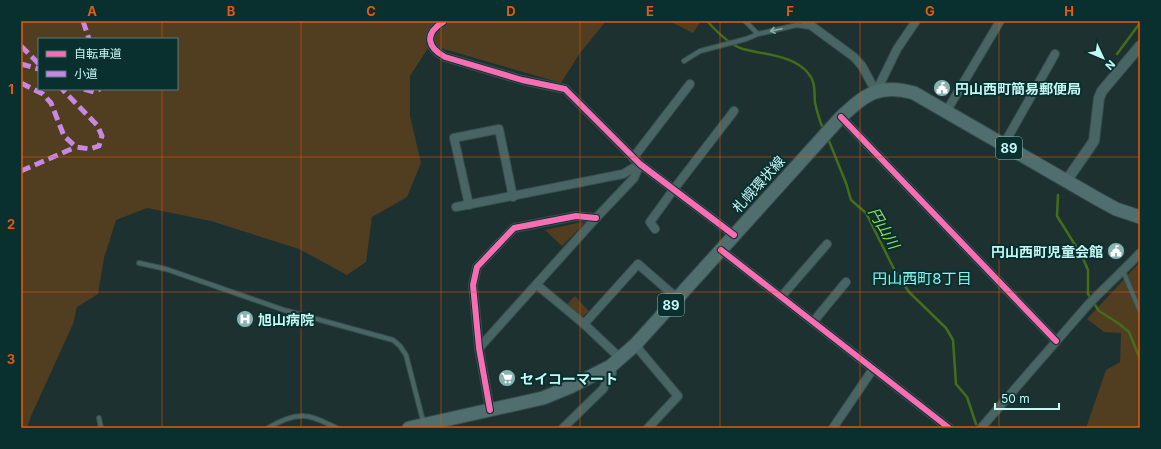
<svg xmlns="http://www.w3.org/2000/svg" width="1161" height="449" font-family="Inter,'Noto Sans JP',sans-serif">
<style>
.green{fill:#513d20;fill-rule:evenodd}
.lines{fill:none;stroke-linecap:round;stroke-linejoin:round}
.stream{stroke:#446d1b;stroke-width:2.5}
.service-casing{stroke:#374d4b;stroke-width:6}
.minor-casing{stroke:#374d4b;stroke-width:10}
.tertiary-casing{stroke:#374d4b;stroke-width:12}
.primary-casing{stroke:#374d4b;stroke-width:15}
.service{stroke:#486564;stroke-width:4}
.minor{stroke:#486564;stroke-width:8}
.tertiary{stroke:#486564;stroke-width:10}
.primary{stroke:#4f6e6d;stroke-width:13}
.quiet{stroke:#c787e3;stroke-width:5;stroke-dasharray:10 5;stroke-linecap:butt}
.cycleway-casing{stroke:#092f2e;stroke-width:8}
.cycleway{stroke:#f96db3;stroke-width:6}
.oneway{stroke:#86aeac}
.grid{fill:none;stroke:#e8590c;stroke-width:1;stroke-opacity:0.55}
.labels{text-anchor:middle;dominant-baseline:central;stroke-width:4;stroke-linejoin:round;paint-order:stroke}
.shield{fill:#092f2e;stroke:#8dbbb9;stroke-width:1}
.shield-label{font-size:13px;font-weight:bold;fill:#c5f7f5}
.poi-label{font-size:14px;font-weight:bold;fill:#c5f7f5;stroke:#092f2e;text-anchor:start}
.street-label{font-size:14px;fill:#c5f7f5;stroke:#092f2e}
.water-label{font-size:15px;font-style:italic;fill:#98e152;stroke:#092f2e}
.neighbourhood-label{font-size:15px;fill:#85f5f0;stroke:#092f2e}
.neatline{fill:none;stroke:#e8590c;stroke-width:1.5}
.grid-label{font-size:13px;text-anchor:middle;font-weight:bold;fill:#e8590c}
</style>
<rect width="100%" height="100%" fill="#1d3130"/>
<!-- green -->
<g class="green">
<path d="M21 21H606L580 53 561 83 430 45 410 76V116L421 163 407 197 372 217 366 262 347 275 299 249 211 221 147 208 116 220 104 258 98 294 77 307 73 324 31 416 27 428H21ZM39 39H177V89H39Z"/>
<path d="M669 21H701L693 33Z"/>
<path d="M582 222 584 224 562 246 545 230Z"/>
<path d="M1140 262V428H1086L1106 370 1120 362 1121 333 1104 332 1087 319Z"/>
<path d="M575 296 589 311 581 318 567 304Z"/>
</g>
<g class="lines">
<!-- stream -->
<g class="stream">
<path d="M707 21C716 31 730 45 743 49 765 55 793 55 808 73 816 82 814 92 815 103 817 111 819 119 822 126"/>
<path d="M1117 54 1140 23"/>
<path d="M829 141 846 183 851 200 866 213 895 271 909 292 946 328 953 340 956 384 967 397 976 424"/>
<path d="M1058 195 1057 216 1082 256 1088 270V294L1099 311 1118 323 1129 332 1140 359"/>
</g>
<!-- service casing -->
<g class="service-casing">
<g id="service">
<path d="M745 21 758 34 797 25 809 27"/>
<path d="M684 61 700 51 746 39 758 34"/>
<path d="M139 263 166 269 284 310 393 340 400 346 406 355 422 417 425 422"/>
<path d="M1123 271 1140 311"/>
<path d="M99 418 101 428"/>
<path d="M268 428C278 422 292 415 304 416 314 416 328 424 337 428"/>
</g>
</g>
<!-- minor casing -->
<g class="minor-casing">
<g id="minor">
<path d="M805 21 854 57 862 66 876 92"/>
<path d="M443 22C424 34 427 47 445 57L522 80 565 89 640 164 734 235"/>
<path d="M876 92 897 49 916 21"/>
<path d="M946 112 1000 21"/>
<path d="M841 117 1056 341"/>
<path d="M1004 144 1055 54"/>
<path d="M633 158 690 84"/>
<path d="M469 205 454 138 499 129 513 197"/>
<path d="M456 207 623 174 640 164"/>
<path d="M655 229 650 222 674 189 734 111"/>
<path d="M721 250 949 428"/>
<path d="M537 285 584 324 620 358"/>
<path d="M781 297 827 244"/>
<path d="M813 322 846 282"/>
<path d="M584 324 638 264 677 298"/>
<path d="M635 345 678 396 648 428"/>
<path d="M479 348 596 218 634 178 640 164"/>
<path d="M490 410 479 348 473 285 477 267 514 228 576 216 596 218"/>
<path d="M563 428 603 389 612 373 611 366"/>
<path d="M833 428 873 369"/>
<path d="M981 428 1087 306C1104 288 1123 271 1140 253"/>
</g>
</g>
<!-- tertiary casing -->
<g class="tertiary-casing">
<path id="tertiary" d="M1067 180 1094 141 1099 98 1102 91 1140 46"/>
</g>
<!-- primary casing -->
<g class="primary-casing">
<path id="primary" d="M409 428 543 398 570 387 611 366 635 345 841 117C866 94 879 83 914 93L1096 198 1116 209 1140 217"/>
</g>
<!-- service -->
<use href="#service" class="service"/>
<!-- minor -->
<use href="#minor" class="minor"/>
<!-- tertiary -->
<use href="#tertiary" class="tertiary"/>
<!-- primary -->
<use href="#primary" class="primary"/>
<!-- quiet -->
<g class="quiet">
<path d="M83 21 89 39"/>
<path d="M21 46 39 64"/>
<path d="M21 64 39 69"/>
<path d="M21 83 43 94 51 103 64 136 76 147 90 149 99 146 102 136 97 125 62 89"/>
<path d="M84 89 94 92 100 89"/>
<path d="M21 171 76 147"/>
</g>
<!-- cycleway casing -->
<g class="cycleway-casing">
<g id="cycleway">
<path d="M443 22C424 34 427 47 445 57L522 80 565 89 640 164 734 235"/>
<path d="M841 117 1056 341"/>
<path d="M721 250 949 428"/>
<path d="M490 410 479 348 473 285 477 267 514 228 576 216 596 218"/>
</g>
</g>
<!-- cycleway -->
<use href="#cycleway" class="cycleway"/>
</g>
<!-- one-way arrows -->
<defs><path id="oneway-shaft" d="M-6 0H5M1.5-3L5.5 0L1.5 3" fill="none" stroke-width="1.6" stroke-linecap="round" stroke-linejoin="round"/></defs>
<use class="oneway" href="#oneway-shaft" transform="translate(776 30) rotate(168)"/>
<!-- grid -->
<path class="grid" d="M162 21V39M301 21V428M441 21V428M580 21V428M720 21V428M860 21V428M999 21V428M162 89V428M21 157H1140M21 292H1140"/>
<!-- icons -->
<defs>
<g id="civic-disc" transform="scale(0.9)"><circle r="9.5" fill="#8ab2b0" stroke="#092f2e"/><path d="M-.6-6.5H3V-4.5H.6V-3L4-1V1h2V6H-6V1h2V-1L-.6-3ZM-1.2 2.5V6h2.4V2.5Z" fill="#fff"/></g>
<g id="hospital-disc" transform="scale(0.9)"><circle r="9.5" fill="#8ab2b0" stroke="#092f2e"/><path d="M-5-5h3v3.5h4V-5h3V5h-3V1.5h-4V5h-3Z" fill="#fff"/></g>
<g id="supermarket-disc" transform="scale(0.9)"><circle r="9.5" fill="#8ab2b0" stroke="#092f2e"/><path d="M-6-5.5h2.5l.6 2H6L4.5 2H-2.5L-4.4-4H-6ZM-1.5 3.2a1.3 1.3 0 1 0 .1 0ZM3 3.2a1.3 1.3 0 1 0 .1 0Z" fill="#fff"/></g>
</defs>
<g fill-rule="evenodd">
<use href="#civic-disc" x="942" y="88"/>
<use href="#civic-disc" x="1116" y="251"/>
<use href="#hospital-disc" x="245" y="319"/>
<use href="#supermarket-disc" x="507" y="378"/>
</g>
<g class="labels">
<!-- shield labels -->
<g class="shield">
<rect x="996" y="137" width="26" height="22" rx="3"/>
<rect x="658" y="294" width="26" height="22" rx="3"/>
</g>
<g class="shield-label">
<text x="1009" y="148">89</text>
<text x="671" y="305">89</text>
</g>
<!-- poi labels -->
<g class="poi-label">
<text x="955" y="88">円山西町簡易郵便局</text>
<text x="1103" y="251" text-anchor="end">円山西町児童会館</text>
<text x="258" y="319">旭山病院</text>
<text x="520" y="378">セイコーマート</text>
</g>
<!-- street labels -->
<g class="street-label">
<text transform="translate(758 184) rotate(-48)">札幌環状線</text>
</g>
<!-- water labels -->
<g class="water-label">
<text transform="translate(884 228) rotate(60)">円山川</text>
</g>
<!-- neighbourhood labels -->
<g class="neighbourhood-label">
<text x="922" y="278">円山西町8丁目</text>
</g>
</g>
<!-- border -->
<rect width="1161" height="449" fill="none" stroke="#092f2e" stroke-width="44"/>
<!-- legend -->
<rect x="38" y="38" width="140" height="52" fill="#092f2e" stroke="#547f7e"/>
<rect x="46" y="51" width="20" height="6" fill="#f96db3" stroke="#547f7e"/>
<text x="74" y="58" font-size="12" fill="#c5f7f5">自転車道</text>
<rect x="46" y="71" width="20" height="6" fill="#c787e3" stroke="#547f7e"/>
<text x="74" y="78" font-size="12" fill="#c5f7f5">小道</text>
<!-- north arrow -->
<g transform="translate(1103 58) rotate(134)" stroke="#092f2e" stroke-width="3" paint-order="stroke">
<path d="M0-3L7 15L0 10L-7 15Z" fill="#c5f7f5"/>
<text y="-6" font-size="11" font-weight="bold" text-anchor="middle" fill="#c5f7f5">N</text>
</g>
<!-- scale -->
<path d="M995 403v6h64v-6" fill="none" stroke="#c5f7f5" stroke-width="2"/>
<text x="1001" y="403" font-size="12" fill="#c5f7f5" stroke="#092f2e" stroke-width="3" paint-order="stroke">50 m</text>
<rect x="22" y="22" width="1117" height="405" class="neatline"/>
<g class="grid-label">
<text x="92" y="16">A</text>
<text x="231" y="16">B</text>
<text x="371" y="16">C</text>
<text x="511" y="16">D</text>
<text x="650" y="16">E</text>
<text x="790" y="16">F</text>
<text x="930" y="16">G</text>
<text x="1069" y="16">H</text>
<text x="11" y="94">1</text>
<text x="11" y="229">2</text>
<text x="11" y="364">3</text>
</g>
</svg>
